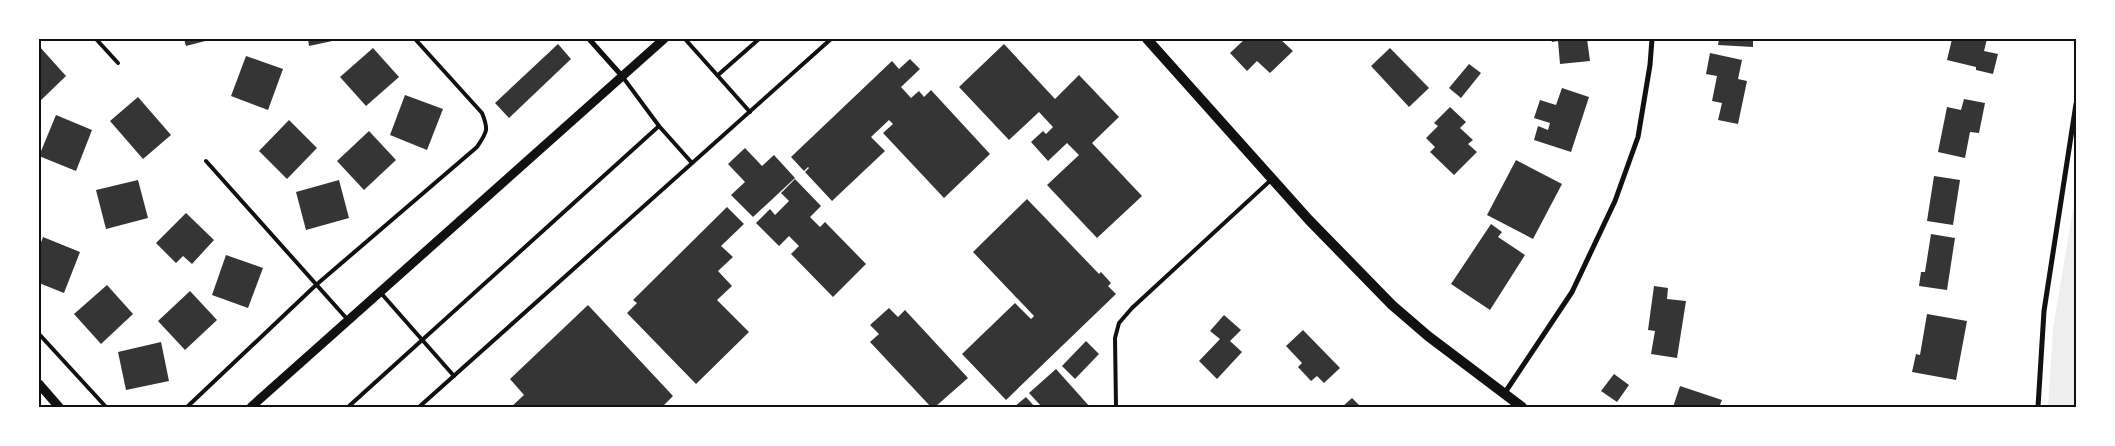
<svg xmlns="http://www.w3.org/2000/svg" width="2115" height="446" font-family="Jost,sans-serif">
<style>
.green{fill:#eee}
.building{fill:#353535}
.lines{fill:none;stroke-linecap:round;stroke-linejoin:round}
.service{stroke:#111;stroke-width:4}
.minor{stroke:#111;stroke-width:5}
.tertiary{stroke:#111;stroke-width:9}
.secondary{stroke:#111;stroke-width:10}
.neatline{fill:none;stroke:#111;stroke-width:2}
</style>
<rect width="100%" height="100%" fill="#fff"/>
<!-- green -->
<path class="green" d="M2076 192V407H2048L2053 328Z"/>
<!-- building -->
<g class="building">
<path d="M184 39H213L186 46Z"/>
<path d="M308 39H337V40L309 46Z"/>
<path d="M1245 39H1280L1293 51 1270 73 1257 61 1247 71 1230 53Z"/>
<path d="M1551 39H1587L1590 61 1560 64 1558 41 1552 42Z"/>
<path d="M1719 39H1753V47L1718 45Z"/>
<path d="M1952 39H1987L1984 51 1998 54 1993 74 1976 70V67L1947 60Z"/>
<path d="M558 44 571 59 509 118 495 103Z"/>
<path d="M1004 44 1055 99 1079 75 1119 117 1092 143 1142 196 1097 238 1047 185 1079 155 1067 143 1048 161 1031 142 1043 131 1046 134 1053 127 1039 112 1009 140 959 87Z"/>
<path d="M39 46 66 76 39 102Z"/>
<path d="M373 48 399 77 366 106 340 77Z"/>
<path d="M1390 48 1429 88 1409 107 1371 66Z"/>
<path d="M1710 53 1742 60 1738 79 1747 81 1738 124 1718 120 1722 103 1712 101 1717 76 1706 74Z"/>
<path d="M246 56 283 69 268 110 231 96Z"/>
<path d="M910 59 920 69 901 87 911 98 919 91 924 97 931 90 990 154 944 198 883 133 893 124 889 120 871 137 885 151 832 201 805 172 809 168 808 167 804 171 791 157 892 61 899 69Z"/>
<path d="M1469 64 1481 73 1461 98 1449 88Z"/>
<path d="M1562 88 1589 97 1571 152 1534 140 1538 126 1548 130 1550 123 1534 118 1540 100 1556 105Z"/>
<path d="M405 95 443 109 427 150 390 135Z"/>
<path d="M138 97 171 135 143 159 110 121Z"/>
<path d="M1964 99 1985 103 1979 133 1970 132 1965 158 1938 152 1947 107 1961 110Z"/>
<path d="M1450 107 1466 122 1460 128 1473 140 1468 144 1477 152 1454 175 1430 152 1435 147 1426 138 1438 126 1434 123Z"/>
<path d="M56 115 92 130 76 171 39 156Z"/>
<path d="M289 120 317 148 287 179 259 151Z"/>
<path d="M369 131 396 160 364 190 337 161Z"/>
<path d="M745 148 762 166 774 155 795 178 753 217 731 195 745 182 728 164Z"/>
<path d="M1516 160 1562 184 1533 239 1487 215Z"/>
<path d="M1934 176 1960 180 1953 225 1927 221Z"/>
<path d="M795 179 821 206 810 217 820 227 825 222 866 264 833 297 791 254 799 246 789 236 779 246 756 223 770 209 775 215 789 201 781 193Z"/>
<path d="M138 180 148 218 106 229 96 190Z"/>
<path d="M339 180 349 218 306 230 296 192Z"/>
<path d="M1027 199 1099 274 1101 272 1111 283 1108 286 1116 294 1006 400 962 354 1015 303 1031 319 1034 316 973 252Z"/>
<path d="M727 207 744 224 721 246 733 257 718 271 732 286 717 300 749 332 696 384 627 313 637 303 633 300Z"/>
<path d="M186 213 214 240 192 264 183 256 176 263 156 243Z"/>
<path d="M1491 224 1502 232 1498 237 1525 255 1490 310 1451 284Z"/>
<path d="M1931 234 1955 238 1947 290 1919 286 1921 272H1925Z"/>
<path d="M43 237 80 252 64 293 39 283V248Z"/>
<path d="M226 255 263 268 248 308 212 295Z"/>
<path d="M107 285 133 314 101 344 74 314Z"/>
<path d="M1654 286 1668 288 1667 299 1686 301 1677 358 1651 354 1655 331 1648 330Z"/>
<path d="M190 291 217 320 185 350 158 321Z"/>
<path d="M588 305 673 396 662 407H511L524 395 510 379Z"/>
<path d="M889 308 898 317 905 310 968 378 935 407H931L870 342 879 334 870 325Z"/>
<path d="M1927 314 1967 321 1956 380 1912 372 1916 354 1920 355Z"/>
<path d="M1224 315 1241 330 1230 341 1242 352 1217 379 1199 361 1220 339 1210 331Z"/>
<path d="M1303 330 1340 368 1324 383 1317 376 1311 381 1298 367 1302 363 1286 346Z"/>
<path d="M1086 341 1099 354 1075 379 1062 366Z"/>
<path d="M161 342 169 381 126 390 118 352Z"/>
<path d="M1056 369 1090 407H1042L1029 393Z"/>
<path d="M1614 374 1629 385 1617 402 1601 391Z"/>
<path d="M1680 386 1722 400 1719 407H1673Z"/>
<path d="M1026 397 1035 407H1014Z"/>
<path d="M1352 398 1361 407H1342Z"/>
</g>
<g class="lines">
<!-- service -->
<g class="service">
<path d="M96 39 118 63"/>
<path d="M685 39 750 112"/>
<path d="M718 75 759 39"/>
<path d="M622 76 659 126 692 163"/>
<path d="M206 161 348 320"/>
<path d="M380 292 454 376"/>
<path d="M39 334 106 407"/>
<path d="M187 407 316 285 477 147C487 132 489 130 482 113L415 39"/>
<path d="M348 407 659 126"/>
<path d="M419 407 831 39"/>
<path d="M1116 407 1115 338 1119 323 1132 308 1272 179"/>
</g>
<!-- minor -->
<g class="minor">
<path d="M589 39 622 76"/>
<path d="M1504 394 1572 292 1615 201 1638 137 1650 65 1652 39"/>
<path d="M2038 407 2044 311 2076 104"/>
</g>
<!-- tertiary -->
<g class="tertiary">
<path d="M39 384 59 407"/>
<path d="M251 407 664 39"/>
</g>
<!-- secondary -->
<path class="secondary" d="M1147 39 1309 220 1392 305 1428 336 1522 407"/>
</g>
<!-- border -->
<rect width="2115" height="446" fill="none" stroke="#ffffff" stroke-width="80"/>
<rect x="40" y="40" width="2035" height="366" class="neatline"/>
</svg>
